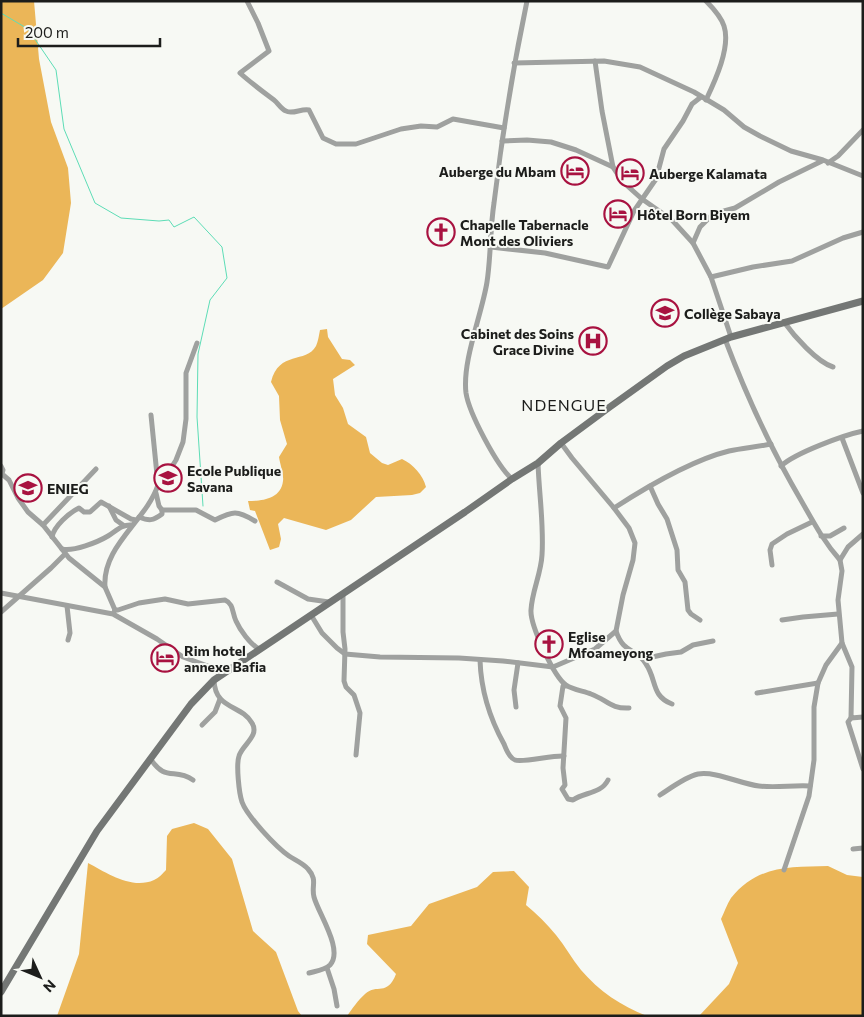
<svg xmlns="http://www.w3.org/2000/svg" width="864" height="1017" font-family="Commissioner,sans-serif">
<style>
.forest{fill:#ebb658}
.lines{fill:none;stroke-linecap:round;stroke-linejoin:round}
.stream{stroke:#5dddb6;stroke-width:1}
.minor{stroke:#9fa19f;stroke-width:5}
.secondary{stroke:#747775;stroke-width:7}
.labels{text-anchor:middle;dominant-baseline:central;stroke-width:4;stroke-linejoin:round;paint-order:stroke}
.poi-label{font-size:14px;font-weight:bold;fill:#1c1d1b;stroke:#f7f9f4;text-anchor:start}
.quarter-label{font-size:16px;letter-spacing:1px;fill:#1c1d1b;stroke:#f7f9f4}
</style>
<rect width="100%" height="100%" fill="#f7f9f4"/>
<!-- forest -->
<g class="forest">
<path d="M1 1H34L39 59 51 122 68 168 71 203 63 253 43 280 1 309Z"/>
<path d="M327 329 328 337 342 359 350 360 355 365 333 379 335 395 343 408 348 424 366 437 370 453 382 463 388 465 402 459C413 464 423 475 426 487L420 493 412 495 376 497 351 520 326 530 284 518 278 524 281 539 279 547 270 550 255 511 250 510 248 501C262 501 281 499 283 481 284 475 280 464 279 457L287 444 280 420 279 396 271 382C279 350 306 364 316 346 318 342 319 335 320 330Z"/>
<path d="M194 823 208 829 232 859 253 931 276 952 298 1011 302 1016H57L79 954 88 863C107 873 132 890 154 880 159 878 163 873 166 870L167 836 172 829Z"/>
<path d="M828 866 847 875 863 877V1016H699L729 984 738 963 721 919C724 913 727 904 731 898 758 865 789 867 828 866Z"/>
<path d="M514 871 529 887 526 905C537 914 547 924 556 935 565 946 572 959 581 970 599 991 621 1006 647 1016H347C352 1009 358 1000 365 994 377 983 387 997 396 974L367 944 368 935 411 926 429 904 477 887 493 872Z"/>
</g>
<g class="lines">
<!-- stream -->
<path class="stream" d="M1 13 28 29 56 70 64 129 95 203 121 218 159 221 169 220 174 227 194 217 222 247 227 278 210 300 198 354 197 417 203 506"/>
<!-- minor -->
<g class="minor">
<path d="M247 1 258 23 269 51 240 73C251 83 262 91 274 100 278 103 281 109 286 111 292 115 302 108 309 110L323 138 336 144H356L401 129 421 126 437 127 453 119 504 128"/>
<path d="M706 1C713 8 721 17 724 26 731 47 715 81 706 100"/>
<path d="M595 61 602 111 613 167"/>
<path d="M514 63 604 61 640 67 694 92 724 110 744 127 760 136 791 151 823 160 863 176"/>
<path d="M502 141 527 140 551 142 576 150 613 167 623 182 642 199 672 220 693 243 711 277 731 337"/>
<path d="M828 163 838 156 863 130"/>
<path d="M693 243 700 227 713 214 735 208 779 182 822 161"/>
<path d="M491 247 545 253 608 267 634 211 656 179 664 149 683 121 692 104 701 97"/>
<path d="M711 277 753 267 792 261 843 238 863 232"/>
<path d="M784 322C794 336 817 362 833 367"/>
<path d="M725 339C746 395 772 451 802 502 814 523 824 542 840 560L848 547 863 534"/>
<path d="M151 415 158 485"/>
<path d="M842 438 863 493"/>
<path d="M561 443 572 458 614 508C645 488 692 460 729 451 743 448 757 447 771 444"/>
<path d="M538 463C539 494 544 524 542 555 541 574 532 591 531 610 530 625 554 677 566 685 573 690 584 691 591 694 607 700 611 709 629 708"/>
<path d="M1 466 3 470 2 474 9 480 18 498 28 512 43 525 69 558 105 587 115 610"/>
<path d="M781 466C795 453 844 435 863 431"/>
<path d="M512 479C497 466 469 413 466 393 462 361 482 314 487 282 491 256 490 229 494 203 502 135 513 68 527 1"/>
<path d="M650 486 658 504 667 519 677 550 678 570 685 582 688 610 691 614 700 620"/>
<path d="M109 506 116 520 123 525"/>
<path d="M162 510H196L215 520C233 511 237 510 255 521"/>
<path d="M139 517C149 521 153 521 162 514V510L159 506 156 493"/>
<path d="M43 525 96 469"/>
<path d="M821 536H830L844 528"/>
<path d="M52 537C54 526 69 513 79 508L84 512H90L101 502 131 519 136 520"/>
<path d="M62 549C73 552 98 542 108 536 116 531 122 524 132 525"/>
<path d="M772 565 770 550 772 544 787 534 812 522"/>
<path d="M277 582 308 599 329 602"/>
<path d="M105 587C102 546 146 521 158 485L161 484 176 460 183 442 186 419V373L197 343"/>
<path d="M1 593 113 614 157 639 183 657 216 669 226 671"/>
<path d="M343 595V632L345 649 344 681 346 687 354 695 360 713 356 755"/>
<path d="M67 606 70 633 68 640"/>
<path d="M1 612 51 568 65 554"/>
<path d="M114 612 115 610H118L139 603 165 599 188 604 225 600C234 604 232 613 236 621 240 630 250 644 259 649"/>
<path d="M311 615 322 633 337 648 345 654 380 657 459 658 503 661 553 667 595 649 616 631 623 595 633 560 635 543 629 528 614 508"/>
<path d="M782 620 803 617 838 614"/>
<path d="M616 631C624 655 636 647 646 664 657 680 651 696 672 704"/>
<path d="M842 643 852 667 851 718 863 717"/>
<path d="M643 659 666 654 681 652 693 645 713 641"/>
<path d="M480 660C481 691 489 717 504 744 506 749 509 758 515 760 522 763 553 755 564 756"/>
<path d="M214 680C215 710 241 704 252 723 260 736 242 745 239 756 236 765 239 793 242 802 247 816 276 847 289 856 295 860 303 863 308 869 318 880 311 886 314 897 318 913 344 950 330 965 325 970 316 971 309 973"/>
<path d="M566 686H563L560 706 566 718 563 768 565 785 562 789 568 799 573 800C584 792 601 794 608 780"/>
<path d="M757 693 818 683"/>
<path d="M516 707 514 690 518 663"/>
<path d="M851 718 848 722 863 769"/>
<path d="M202 725 215 712 220 699"/>
<path d="M150 758C166 783 174 767 193 780"/>
<path d="M660 795C671 788 685 777 698 774 716 771 741 784 759 786 776 788 793 785 810 786"/>
<path d="M853 849 863 848"/>
<path d="M784 870 809 796 814 760V707L818 683 826 665 842 643 838 600 842 571 840 560"/>
<path d="M327 968 334 989 337 1006"/>
</g>
<!-- secondary -->
<path class="secondary" d="M1 992 97 831 191 704 214 680 465 512 512 479 538 463 561 443 607 409 667 366 684 356 731 337 863 301"/>
</g>
<!-- icons -->
<defs>
<g id="hotel-ring" transform="scale(1.4375)"><circle r="9.5" fill="#f7f9f4" stroke="#a81240" stroke-width="1.5"/><path d="M-6-4.5h1.5V1H6V5H4.5V3h-9V5H-6ZM-4 0a1.8 1.8 0 1 1 3.6 0ZM.5 0V-2.5h3Q6-2.5 6 0Z" fill="#a81240"/></g>
<g id="church-ring" transform="scale(1.4375)"><circle r="9.5" fill="#f7f9f4" stroke="#a81240" stroke-width="1.5"/><path d="M-1.2-6h2.4v3.5h3.3v2.4h-3.3V6h-2.4V-.1h-3.3v-2.4h3.3Z" fill="#a81240"/></g>
<g id="university-ring" transform="scale(1.4375)"><circle r="9.5" fill="#f7f9f4" stroke="#a81240" stroke-width="1.5"/><path d="M0-5L7-2L0 1L-7-2ZM-4 1L0 2.5L4 1V4Q0 6-4 4Z" fill="#a81240"/></g>
<g id="hospital-ring" transform="scale(1.4375)"><circle r="9.5" fill="#f7f9f4" stroke="#a81240" stroke-width="1.5"/><path d="M-5-5h3v3.5h4V-5h3V5h-3V1.5h-4V5h-3Z" fill="#a81240"/></g>
<g id="school-ring" transform="scale(1.4375)"><circle r="9.5" fill="#f7f9f4" stroke="#a81240" stroke-width="1.5"/><path d="M0-5L7-2L0 1L-7-2ZM-4 1L0 2.5L4 1V4Q0 6-4 4Z" fill="#a81240"/></g>
</defs>
<g fill-rule="evenodd">
<use href="#hotel-ring" x="575" y="171"/>
<use href="#hotel-ring" x="630" y="173"/>
<use href="#hotel-ring" x="618" y="214"/>
<use href="#church-ring" x="441" y="232"/>
<use href="#university-ring" x="665" y="313"/>
<use href="#hospital-ring" x="593" y="341"/>
<use href="#school-ring" x="168" y="478"/>
<use href="#university-ring" x="28" y="488"/>
<use href="#church-ring" x="549" y="644"/>
<use href="#hotel-ring" x="165" y="658"/>
</g>
<g class="labels">
<!-- poi labels -->
<g class="poi-label">
<text x="556" y="171" text-anchor="end">Auberge du Mbam</text>
<text x="649" y="173">Auberge Kalamata</text>
<text x="637" y="214">Hôtel Born Biyem</text>
<text x="460" y="224">Chapelle Tabernacle<tspan x="460" dy="16">Mont des Oliviers</tspan></text>
<text x="684" y="313">Collège Sabaya</text>
<text x="574" y="333" text-anchor="end">Cabinet des Soins<tspan x="574" dy="16">Grace Divine</tspan></text>
<text x="187" y="470">Ecole Publique<tspan x="187" dy="16">Savana</tspan></text>
<text x="47" y="488">ENIEG</text>
<text x="568" y="636">Eglise<tspan x="568" dy="16">Mfoameyong</tspan></text>
<text x="184" y="650">Rim hotel<tspan x="184" dy="16">annexe Bafia</tspan></text>
</g>
<!-- quarter labels -->
<g class="quarter-label">
<text x="564" y="404">NDENGUE</text>
</g>
</g>
<!-- border -->
<rect width="864" height="1017" fill="none" stroke="#1c1d1b" stroke-width="5"/>
<!-- north arrow -->
<g transform="translate(40 977) rotate(134)" stroke="#f7f9f4" stroke-width="4" paint-order="stroke">
<path d="M0-4L9 19L0 12L-9 19Z" fill="#1c1d1b"/>
<text y="-8" font-size="14" font-weight="bold" text-anchor="middle" fill="#1c1d1b">N</text>
</g>
<!-- scale -->
<path d="M18 38v8h142v-8" fill="none" stroke="#1c1d1b" stroke-width="2.5"/>
<text x="25" y="38" font-size="15" fill="#1c1d1b" stroke="#f7f9f4" stroke-width="4" paint-order="stroke">200 m</text>
</svg>
